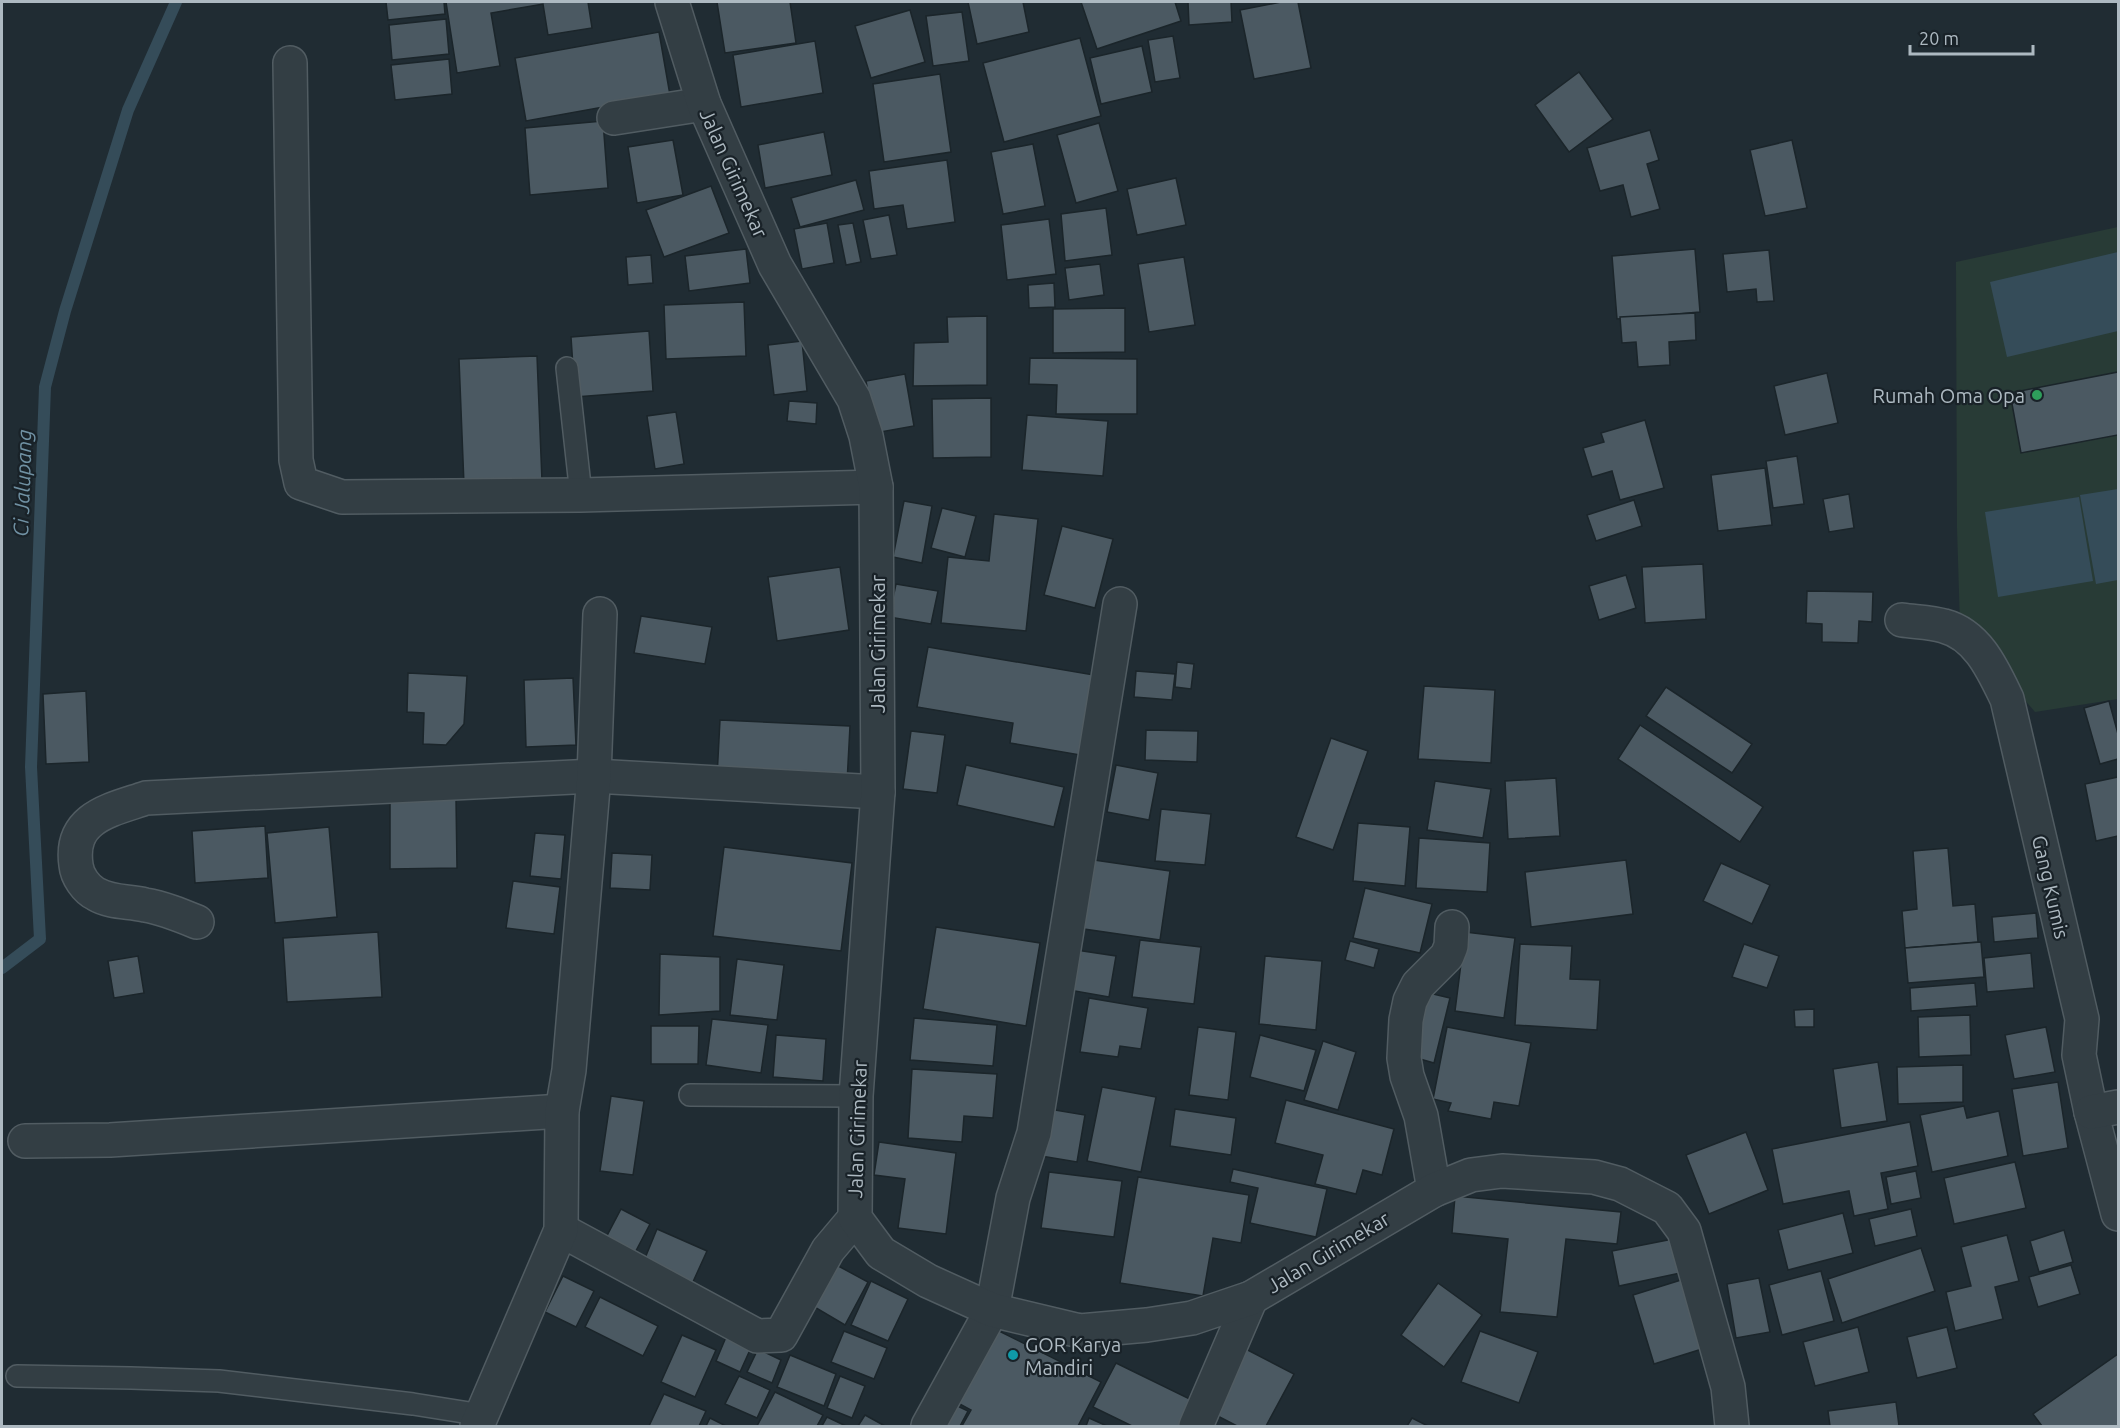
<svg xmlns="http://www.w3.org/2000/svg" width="2120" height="1428" font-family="Ubuntu,sans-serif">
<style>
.green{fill:#283b36}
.water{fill:#354c59}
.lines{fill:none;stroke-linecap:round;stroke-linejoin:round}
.stream{stroke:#354c59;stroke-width:12}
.building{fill:#4b5962;stroke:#1b252a;stroke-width:1.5}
.service-casing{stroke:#515c62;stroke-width:24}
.minor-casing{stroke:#515c62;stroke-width:36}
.tertiary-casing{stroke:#515c62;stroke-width:36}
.service{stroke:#333e44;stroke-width:21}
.minor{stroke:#333e44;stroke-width:33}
.tertiary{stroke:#333e44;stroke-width:33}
.leisure-dot{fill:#2e9e5b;stroke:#192228;stroke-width:2}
.culture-dot{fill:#0f9aa8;stroke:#192228;stroke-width:2}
.labels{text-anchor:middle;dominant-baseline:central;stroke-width:4.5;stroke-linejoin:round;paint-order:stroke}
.street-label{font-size:20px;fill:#adb9c1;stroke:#192228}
.poi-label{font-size:20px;fill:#adb9c1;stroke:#192228;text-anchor:end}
.water-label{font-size:21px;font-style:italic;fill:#7091a3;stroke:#192228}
</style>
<rect width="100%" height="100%" fill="#202c33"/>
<!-- green -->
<path class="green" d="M2118 227V699L2035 712 1960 625 1957 527 1956 262Z"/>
<!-- water -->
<g class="water">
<path d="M2118 252V331L2007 357 1990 282Z"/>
<path d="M2118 489V580L2096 584 2080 495Z"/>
<path d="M2079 497 2093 581 1998 597 1985 512Z"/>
</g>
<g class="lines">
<!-- stream -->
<path class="stream" d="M2 968 40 939 31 767 45 387 65 311 128 110 176 2"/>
</g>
<!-- building -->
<g class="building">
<path d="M386 2H444L445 14 388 20Z"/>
<path d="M446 2H588L592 28 548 35 543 4 491 13 500 66 457 73Z"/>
<path d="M717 2H790L796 43 725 53Z"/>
<path d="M968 2H1023L1029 32 977 44Z"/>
<path d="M1081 2H1175L1181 21 1097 49Z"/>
<path d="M1188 2H1231L1232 22 1189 25Z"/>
<path d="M1281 2H1298L1311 68 1254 79 1240 10Z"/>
<path d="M910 10 925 62 871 78 855 26Z"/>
<path d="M962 12 969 61 933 66 926 16Z"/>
<path d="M446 19 449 54 392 60 389 25Z"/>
<path d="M659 32 670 95 526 121 515 58Z"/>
<path d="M1173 36 1180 78 1155 82 1148 40Z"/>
<path d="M1080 38 1101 116 1004 142 983 63Z"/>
<path d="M815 41 823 93 741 107 733 55Z"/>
<path d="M1142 46 1152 92 1101 104 1090 58Z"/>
<path d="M449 59 452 94 395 100 391 65Z"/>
<path d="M1579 72 1613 119 1569 152 1535 105Z"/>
<path d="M940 74 951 152 884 162 873 84Z"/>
<path d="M603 121 608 188 530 195 525 128Z"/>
<path d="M1099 123 1118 191 1076 203 1057 135Z"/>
<path d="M1650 130 1659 160 1647 164 1660 209 1631 217 1623 185 1600 191 1587 148Z"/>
<path d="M824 132 832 175 765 188 758 145Z"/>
<path d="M673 140 683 195 637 203 628 147Z"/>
<path d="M1792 140 1807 208 1765 216 1750 150Z"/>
<path d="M1033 144 1045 206 1003 214 991 152Z"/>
<path d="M947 160 955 222 907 229 903 205 874 209 869 171Z"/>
<path d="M1176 178 1186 225 1137 235 1127 189Z"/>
<path d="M856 180 864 210 800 227 791 198Z"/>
<path d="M711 186 729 233 664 257 646 210Z"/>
<path d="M1106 208 1112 255 1065 261 1061 214Z"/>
<path d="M889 215 897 255 871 259 863 220Z"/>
<path d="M1049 219 1056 274 1007 280 1001 225Z"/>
<path d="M827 223 834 263 802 269 794 229Z"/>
<path d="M853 223 861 262 846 265 838 225Z"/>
<path d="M746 249 750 283 689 291 685 256Z"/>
<path d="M1695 249 1700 312 1617 319 1612 256Z"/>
<path d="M1769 250 1774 301 1757 302 1756 289 1727 292 1723 254Z"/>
<path d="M651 255 653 283 628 285 626 257Z"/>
<path d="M1184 257 1195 325 1149 332 1138 264Z"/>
<path d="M1100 264 1104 295 1069 300 1065 268Z"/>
<path d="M1054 283 1055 307 1029 308 1028 285Z"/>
<path d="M744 302 746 356 666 359 664 305Z"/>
<path d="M1125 308V352L1053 353V309Z"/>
<path d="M1695 313 1696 340 1669 342 1670 365 1638 367 1636 342 1622 343 1620 317Z"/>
<path d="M987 316V385L913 386 914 343 948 342 947 317Z"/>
<path d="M649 331 653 391 575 397 571 337Z"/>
<path d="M802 341 807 391 774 395 768 345Z"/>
<path d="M537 356 542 481 464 485 459 359Z"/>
<path d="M1030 358 1137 359V414H1056L1057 385 1029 384Z"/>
<path d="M2118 372V435L2021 453 2010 393Z"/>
<path d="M1827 373 1838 423 1785 435 1774 386Z"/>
<path d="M905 374 914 426 875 433 866 381Z"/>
<path d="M991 398V457L933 458 932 399Z"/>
<path d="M789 401 817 403 816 424 787 421Z"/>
<path d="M676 412 684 464 655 469 647 416Z"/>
<path d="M1027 415 1108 421 1103 476 1022 470Z"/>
<path d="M1645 420 1664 488 1620 500 1612 471 1592 477 1583 448 1604 442 1601 433Z"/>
<path d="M1797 456 1804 504 1773 508 1766 461Z"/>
<path d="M1765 468 1772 525 1718 531 1711 475Z"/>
<path d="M1849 494 1854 528 1829 532 1823 499Z"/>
<path d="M1634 500 1642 526 1596 541 1587 515Z"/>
<path d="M904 501 932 506 922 563 893 557Z"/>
<path d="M942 508 976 516 965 557 931 548Z"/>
<path d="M994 514 1038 519 1026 631 941 623 948 557 989 561Z"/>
<path d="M1062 526 1113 539 1095 608 1044 595Z"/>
<path d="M1703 564 1706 619 1645 623 1642 567Z"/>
<path d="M840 567 849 630 777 641 768 577Z"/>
<path d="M1626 575 1636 608 1599 620 1589 586Z"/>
<path d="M896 584 938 591 931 624 889 617Z"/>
<path d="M1807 591 1873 592 1872 622 1859 621 1858 643 1822 642V624L1806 623Z"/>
<path d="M641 616 712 627 705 664 634 653Z"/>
<path d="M928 647 1094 675 1080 755 1010 743 1013 723 917 707Z"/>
<path d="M1177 662 1194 664 1191 689 1175 687Z"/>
<path d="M1136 671 1175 674 1172 700 1134 697Z"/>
<path d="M408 673 467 676 464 724 446 745 423 744 424 713 407 712Z"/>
<path d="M573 678 576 745 526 747 524 680Z"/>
<path d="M1424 686 1495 690 1491 763 1418 759Z"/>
<path d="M1666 687 1752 744 1732 773 1646 716Z"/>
<path d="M86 691 89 762 46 764 43 694Z"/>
<path d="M2109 701 2118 734V759L2100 764 2084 708Z"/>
<path d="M720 720 850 726 847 783 717 777Z"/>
<path d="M1640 725 1763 807 1740 842 1618 759Z"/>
<path d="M1146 730 1198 731 1197 762 1145 760Z"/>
<path d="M911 731 945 735 937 793 903 789Z"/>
<path d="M1331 738 1368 751 1333 850 1296 837Z"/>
<path d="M966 765 1064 787 1054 827 957 805Z"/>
<path d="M1116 765 1158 773 1149 820 1107 812Z"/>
<path d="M2118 777V836L2096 841 2085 784Z"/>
<path d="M1556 778 1560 836 1508 839 1505 781Z"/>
<path d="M1435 781 1491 789 1483 838 1427 830Z"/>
<path d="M390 799H456L457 868 390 869Z"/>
<path d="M1161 809 1211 814 1205 865 1155 861Z"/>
<path d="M1358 823 1410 827 1405 886 1353 881Z"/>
<path d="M265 826 268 878 195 883 192 831Z"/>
<path d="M329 827 337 917 275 923 267 833Z"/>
<path d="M535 833 565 835 561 879 530 876Z"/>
<path d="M1419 838 1490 843 1487 892 1416 888Z"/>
<path d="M724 847 852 863 841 951 713 936Z"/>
<path d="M1948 848 1953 906 1975 904 1978 942 1905 948 1902 911 1917 909 1913 851Z"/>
<path d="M612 853 652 855 650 890 610 888Z"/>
<path d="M1094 860 1170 871 1160 940 1084 929Z"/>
<path d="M1626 860 1633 914 1531 927 1525 872Z"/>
<path d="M1721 863 1770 885 1752 924 1703 901Z"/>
<path d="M513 881 560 887 554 934 506 928Z"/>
<path d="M1365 888 1432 904 1420 953 1353 938Z"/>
<path d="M2036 913 2038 938 1994 942 1992 917Z"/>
<path d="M936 927 1040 943 1026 1026 923 1009Z"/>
<path d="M378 932 382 997 287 1002 283 938Z"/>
<path d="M1465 932 1515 938 1504 1018 1455 1011Z"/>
<path d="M1140 940 1201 947 1194 1004 1132 997Z"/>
<path d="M1350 941 1379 949 1374 968 1345 960Z"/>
<path d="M1981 942 1984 977 1908 983 1905 948Z"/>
<path d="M1520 944 1572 946 1570 979 1600 980 1597 1030 1515 1025Z"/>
<path d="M1744 944 1779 956 1767 988 1732 977Z"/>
<path d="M1076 950 1116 956 1109 997 1069 990Z"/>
<path d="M2031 953 2034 988 1987 992 1984 958Z"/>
<path d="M660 954 720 957V1011L659 1015Z"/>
<path d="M138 956 144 993 114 998 108 961Z"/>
<path d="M1265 956 1322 961 1316 1030 1259 1024Z"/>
<path d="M737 959 784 965 777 1020 730 1015Z"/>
<path d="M1975 983 1977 1006 1911 1011 1910 988Z"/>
<path d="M1429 993 1450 998 1434 1063 1413 1057Z"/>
<path d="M1089 998 1148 1008 1141 1049 1120 1046 1118 1057 1080 1052Z"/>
<path d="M1814 1009V1027H1795L1794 1010Z"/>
<path d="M1970 1015 1971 1055 1919 1057 1918 1017Z"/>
<path d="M914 1018 997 1025 993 1066 910 1060Z"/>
<path d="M712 1019 768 1025 761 1073 706 1065Z"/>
<path d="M651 1026H699L698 1064H651Z"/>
<path d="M1198 1027 1236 1032 1228 1100 1189 1095Z"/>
<path d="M1447 1027 1531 1043 1519 1106 1494 1102 1491 1119 1448 1111 1451 1103 1433 1099Z"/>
<path d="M2046 1027 2055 1072 2014 1079 2005 1035Z"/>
<path d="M776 1035 826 1039 823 1081 773 1077Z"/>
<path d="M1260 1035 1316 1050 1304 1091 1250 1077Z"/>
<path d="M1323 1041 1356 1052 1338 1110 1304 1100Z"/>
<path d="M1878 1062 1887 1121 1841 1128 1833 1069Z"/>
<path d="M1963 1065V1102L1898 1104 1897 1067Z"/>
<path d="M912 1069 997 1074 993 1118 964 1116 962 1142 908 1138Z"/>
<path d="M2058 1082 2068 1148 2023 1156 2012 1089Z"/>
<path d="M1102 1087 1156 1097 1141 1172 1087 1161Z"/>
<path d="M611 1096 644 1101 633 1175 600 1171Z"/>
<path d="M1286 1100 1394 1129 1382 1175 1363 1170 1356 1194 1315 1184 1323 1155 1275 1143Z"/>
<path d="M1964 1106 1967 1118 1999 1111 2008 1156 1932 1172 1920 1115Z"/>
<path d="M1043 1108 1085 1115 1077 1162 1035 1155Z"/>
<path d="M1175 1109 1236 1118 1231 1155 1170 1146Z"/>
<path d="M1910 1122 1918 1166 1881 1173 1888 1209 1854 1216 1849 1191 1783 1204 1772 1149Z"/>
<path d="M1746 1132 1768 1190 1709 1214 1686 1155Z"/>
<path d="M879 1142 956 1153 946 1234 898 1228 905 1179 874 1175Z"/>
<path d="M2015 1162 2026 1208 1954 1224 1944 1178Z"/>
<path d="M1233 1169 1327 1189 1316 1237 1250 1223 1258 1188 1230 1182Z"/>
<path d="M1916 1171 1921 1198 1891 1204 1886 1177Z"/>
<path d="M1049 1172 1122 1181 1114 1237 1041 1228Z"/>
<path d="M1138 1177 1249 1195 1241 1243 1213 1238 1203 1296 1120 1283Z"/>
<path d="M1455 1196 1621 1212 1617 1244 1566 1239 1557 1317 1500 1312 1508 1239 1452 1233Z"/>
<path d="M621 1209 650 1224 629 1264 600 1249Z"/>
<path d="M1911 1209 1917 1236 1875 1246 1869 1219Z"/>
<path d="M1843 1213 1853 1253 1788 1270 1778 1230Z"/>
<path d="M657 1229 707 1251 692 1284 643 1263Z"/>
<path d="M2064 1230 2073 1262 2039 1272 2030 1241Z"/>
<path d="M2007 1235 2019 1281 1995 1287 2003 1319 1955 1331 1946 1292 1971 1286 1961 1247Z"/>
<path d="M1678 1238 1685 1272 1619 1286 1612 1251Z"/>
<path d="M1921 1248 1935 1291 1842 1323 1828 1279Z"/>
<path d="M829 1261 868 1282 845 1325 806 1302Z"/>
<path d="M2071 1265 2080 1294 2038 1307 2029 1277Z"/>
<path d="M1821 1271 1834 1321 1782 1335 1769 1285Z"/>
<path d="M563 1276 594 1291 576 1327 545 1312Z"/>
<path d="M1759 1278 1770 1332 1736 1338 1727 1284Z"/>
<path d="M1681 1280 1702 1349 1654 1364 1633 1295Z"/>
<path d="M871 1281 908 1299 888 1341 851 1325Z"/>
<path d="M1438 1283 1482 1315 1444 1367 1401 1335Z"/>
<path d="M600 1297 658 1326 643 1356 585 1327Z"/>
<path d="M1858 1327 1869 1372 1815 1386 1803 1342Z"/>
<path d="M1947 1327 1957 1368 1917 1378 1907 1337Z"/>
<path d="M993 1328 1101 1382 1078 1426H962L971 1410 956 1402Z"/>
<path d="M729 1330 754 1341 740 1372 716 1361Z"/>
<path d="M844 1331 887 1348 874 1379 831 1362Z"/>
<path d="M1480 1331 1538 1352 1519 1403 1461 1382Z"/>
<path d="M682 1335 716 1350 695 1397 661 1382Z"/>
<path d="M1240 1346 1294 1374 1266 1426H1237L1206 1410Z"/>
<path d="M758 1349 781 1360 772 1383 747 1372Z"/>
<path d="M2118 1354V1426H2042L2033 1414Z"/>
<path d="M790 1355 836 1374 824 1406 777 1387Z"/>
<path d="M1116 1363 1198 1403 1186 1426H1132L1093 1407Z"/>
<path d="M739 1376 770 1390 757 1418 725 1404Z"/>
<path d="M840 1376 865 1386 852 1418 827 1408Z"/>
<path d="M775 1392 823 1415 817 1426H757Z"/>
<path d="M664 1394 706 1411 699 1426H649Z"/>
<path d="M945 1400 968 1411 960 1426H931Z"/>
<path d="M1896 1402 1899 1426H1830L1828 1411Z"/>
<path d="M865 1415 885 1426H858Z"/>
<path d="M827 1417 846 1426H822Z"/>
<path d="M710 1418 726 1426H706Z"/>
<path d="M1089 1418 1107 1426H1086Z"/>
<path d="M1412 1418 1428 1426H1407Z"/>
</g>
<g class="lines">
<!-- service casing -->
<g class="service-casing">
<g id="service">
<path d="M567 368 581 495"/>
<path d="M690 1095 856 1096"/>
<path d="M17 1376 131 1378 219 1381 413 1404 482 1415"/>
</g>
</g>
<!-- minor casing -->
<g class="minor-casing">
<g id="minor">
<path d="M290 63 296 460 301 483 342 497 581 495 876 487"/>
<path d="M614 118 704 104"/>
<path d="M1902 620C1916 622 1931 622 1944 626 1978 635 1993 670 2007 699L2082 1019 2079 1055 2091 1112 2118 1214"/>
<path d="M197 922C180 915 163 908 145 905 129 901 111 903 96 894 86 889 77 876 76 865 69 817 111 810 146 798L594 776 878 792"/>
<path d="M2091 1112 2118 1107"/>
<path d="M25 1141 110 1140 562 1111"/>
<path d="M1434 1190 1421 1116 1407 1076 1404 1058 1406 1020 1410 1001 1418 985 1447 956 1451 946 1452 927"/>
<path d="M561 1230 757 1336 781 1335 828 1250 855 1218"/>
<path d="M477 1426 561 1230 562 1111 569 1070 594 776 600 614"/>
<path d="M928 1426 992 1310 1013 1198 1034 1133 1120 604"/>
<path d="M1196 1426 1251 1298"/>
</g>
</g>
<!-- tertiary casing -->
<g class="tertiary-casing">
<path id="tertiary" d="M672 2 704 104 775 265 854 399 866 436 876 487 878 792 856 1096 855 1218 881 1253 928 1281 992 1310 1080 1331 1147 1325 1192 1318 1251 1298 1434 1190 1471 1175 1502 1171 1594 1177 1620 1184 1667 1208 1684 1231 1728 1387 1732 1426"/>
</g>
<!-- service -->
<use href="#service" class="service"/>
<!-- minor -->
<use href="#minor" class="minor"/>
<!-- tertiary -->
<use href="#tertiary" class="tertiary"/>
</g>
<!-- markers -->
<circle class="leisure-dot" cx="2037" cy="395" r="6"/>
<circle class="culture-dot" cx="1013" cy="1355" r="6"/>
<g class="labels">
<!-- street labels -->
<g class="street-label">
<text transform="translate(734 173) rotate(66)">Jalan Girimekar</text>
<text transform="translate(877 644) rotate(-90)">Jalan Girimekar</text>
<text transform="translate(2051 887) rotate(77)">Gang Kumis</text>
<text transform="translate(857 1129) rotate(-88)">Jalan Girimekar</text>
<text transform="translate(1328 1252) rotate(-31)">Jalan Girimekar</text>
</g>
<!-- poi labels -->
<g class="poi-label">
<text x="2025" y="395">Rumah Oma Opa</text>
<text x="1025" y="1344" text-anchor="start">GOR Karya<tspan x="1025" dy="23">Mandiri</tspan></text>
</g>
<!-- water labels -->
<g class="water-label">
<text transform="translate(22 483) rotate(-88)">Ci Jalupang</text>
</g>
</g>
<!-- border -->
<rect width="2120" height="1428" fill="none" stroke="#adb9c1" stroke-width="6"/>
<!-- scale -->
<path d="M1910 45v9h123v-9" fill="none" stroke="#adb9c1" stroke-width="3"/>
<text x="1919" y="45" font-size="18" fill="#adb9c1" stroke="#192228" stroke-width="4.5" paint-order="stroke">20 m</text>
</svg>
